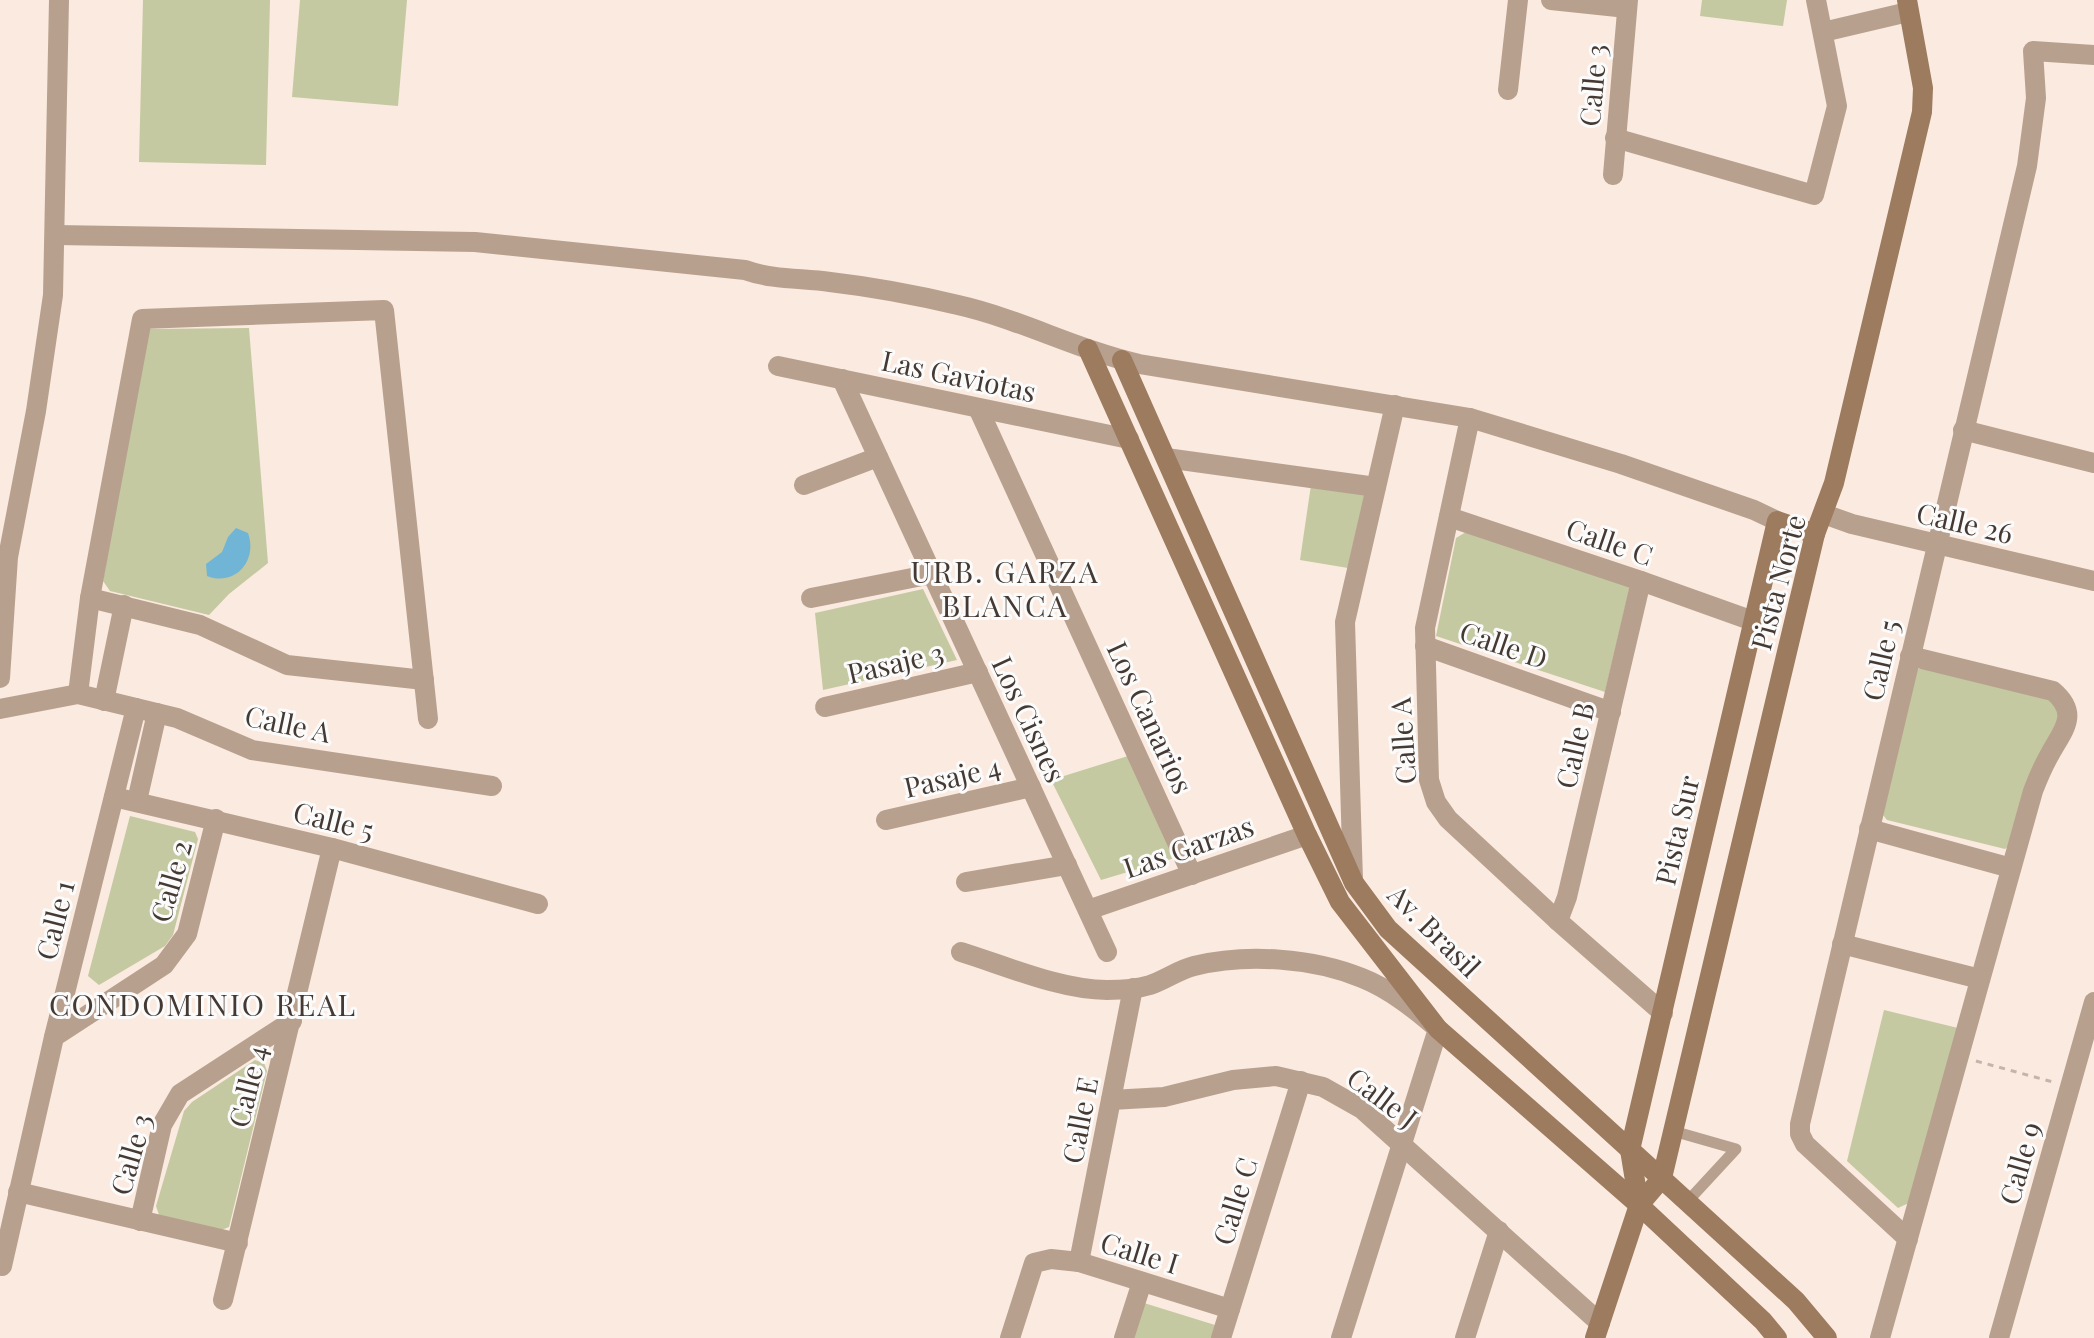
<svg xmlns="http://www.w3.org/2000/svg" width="2094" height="1338" font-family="'Playfair Display',serif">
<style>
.green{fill:#c4c9a1}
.water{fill:#71b5d6}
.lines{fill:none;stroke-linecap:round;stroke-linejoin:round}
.path{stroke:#c4b5ab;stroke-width:3;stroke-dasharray:6 6;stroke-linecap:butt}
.lane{stroke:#b8a08e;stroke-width:11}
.street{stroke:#b8a08e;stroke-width:20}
.secondary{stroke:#9c7b5f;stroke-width:20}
.labels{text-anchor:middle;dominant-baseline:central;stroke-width:6;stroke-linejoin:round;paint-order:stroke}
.street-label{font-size:28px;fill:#453a33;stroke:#fbfbfb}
.neighbourhood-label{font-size:30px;letter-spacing:2px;fill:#453a33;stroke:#fbfbfb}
</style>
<rect width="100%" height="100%" fill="#fbeadf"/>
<!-- green -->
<g class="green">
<path d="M143 0H270L266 165 139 162Z"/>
<path d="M300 0H407L398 106 292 97Z"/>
<path d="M1702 0H1787L1783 26 1700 16Z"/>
<path d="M249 328 268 563 229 594 209 615 110 591 103 581 147 329Z"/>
<path d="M1311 485 1369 491 1354 569 1300 560Z"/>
<path d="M1466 532 1630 586 1605 692 1436 636 1456 538Z"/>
<path d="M923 589 957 660 823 690 815 613Z"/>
<path d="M1926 667 2048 697 2055 703 2060 720 2010 845 2005 849 1887 820 1883 815 1915 673 1918 669Z"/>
<path d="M1128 756 1178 857 1101 880 1051 780Z"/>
<path d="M130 816 195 832 198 839 173 935 165 946 99 985 88 976Z"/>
<path d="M1884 1010 1958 1028 1911 1202 1898 1208 1847 1161Z"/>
<path d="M255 1060 264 1063 267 1071 229 1227 219 1231 159 1215 156 1206 184 1111 192 1102Z"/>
<path d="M1144 1303 1215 1325 1211 1338H1133Z"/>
</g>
<!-- water -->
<path class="water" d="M236 528 248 533C258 561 235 587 207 576L206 564 222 552 228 537Z"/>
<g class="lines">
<!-- path -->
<path class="path" d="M1976 1061 2053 1082"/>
<!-- lane -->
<path class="lane" d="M1673 1131 1736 1149 1687 1202"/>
<!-- street -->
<g class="street">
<path d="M1551 0 1627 8"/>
<path d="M1823 32 1908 12"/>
<path d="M1508 90 1518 0"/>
<path d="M1615 138 1814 195 1837 106 1816 0"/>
<path d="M1613 175 1628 0"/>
<path d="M56 235 475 242 745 270C773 280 801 278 830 282 873 287 916 295 958 305 1020 319 1077 350 1139 364L1470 418 1621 464 1754 510 1777 521"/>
<path d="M778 366 1129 439"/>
<path d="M842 379 1107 952"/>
<path d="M978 408 1192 875"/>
<path d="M1470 418 1425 628 1429 780 1436 802 1448 819 1558 921 1663 1013"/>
<path d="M1963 430 2094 463"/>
<path d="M1166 458 1376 487"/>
<path d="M804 485 878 457"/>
<path d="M1824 514 1852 524 2094 581"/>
<path d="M1449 517 1641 581 1753 621"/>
<path d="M90 598 200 625 287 665 424 680"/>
<path d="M811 598 932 574"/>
<path d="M1425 646 1611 712"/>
<path d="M0 678 8 557 36 411 53 295 59 0"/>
<path d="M78 694 90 598 142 319 384 310 428 719"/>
<path d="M104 701 124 605"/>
<path d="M825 707 978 672"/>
<path d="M0 709 78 694 177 718 252 750 492 786"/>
<path d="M114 797 332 848 538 904"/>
<path d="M137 801 157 713"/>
<path d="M886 820 1031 787"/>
<path d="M1869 829 2011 868"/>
<path d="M1353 880 1345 622 1395 405"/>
<path d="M966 882 1067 865"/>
<path d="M1088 910 1307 835"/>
<path d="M1558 921 1567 897 1641 581"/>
<path d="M1842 944 1980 979"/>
<path d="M961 952C1006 966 1061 990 1107 990 1121 990 1137 989 1150 985 1165 980 1178 970 1194 966 1247 953 1313 958 1362 978 1390 989 1416 1010 1438 1029L1341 1338"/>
<path d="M54 1037 164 965 187 934 216 819"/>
<path d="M1111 1100 1164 1097 1233 1080 1276 1076 1323 1087 1362 1109 1600 1323"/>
<path d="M18 1192 238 1243"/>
<path d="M140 1221 162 1125 180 1094 292 1021"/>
<path d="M1908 1239 1805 1144 1800 1134V1124L2027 166 2036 98 2033 51 2094 55"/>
<path d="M1079 1262 1133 988"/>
<path d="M2 1266 54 1037 136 708"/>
<path d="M223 1300 332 848"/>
<path d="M1010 1338 1034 1263 1051 1259 1079 1262 1230 1309"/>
<path d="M1124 1338 1142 1282"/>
<path d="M1221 1338 1301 1081"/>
<path d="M1465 1338 1499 1231"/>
<path d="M1880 1338 2033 791C2038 778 2043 766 2050 754 2063 730 2080 714 2053 691L1910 656"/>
<path d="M1999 1338 2094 1002"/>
</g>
<!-- secondary -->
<g class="secondary">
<path d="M1088 349 1307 835 1340 902 1438 1029 1639 1205 1763 1321 1777 1338"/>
<path d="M1122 360 1354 883 1388 929 1796 1301 1827 1338"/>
<path d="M1639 1205 1630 1150 1777 521 1815 534"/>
<path d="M1595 1338 1639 1205 1662 1178 1815 534 1834 483 1922 112 1923 88 1907 0"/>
</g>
</g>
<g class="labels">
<!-- street labels -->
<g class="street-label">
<text transform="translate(1592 85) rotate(-85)">Calle 3</text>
<text transform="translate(959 375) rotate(12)">Las Gaviotas</text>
<text transform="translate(1965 522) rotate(13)">Calle 26</text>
<text transform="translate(1610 541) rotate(19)">Calle C</text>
<text transform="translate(1777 582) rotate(-75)">Pista Norte</text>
<text transform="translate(1504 644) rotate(19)">Calle D</text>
<text transform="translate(1880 660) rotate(-77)">Calle 5</text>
<text transform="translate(895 662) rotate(-13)">Pasaje 3</text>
<text transform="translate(1151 717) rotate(65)">Los Canarios</text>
<text transform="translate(1030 719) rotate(65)">Los Cisnes</text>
<text transform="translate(288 723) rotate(12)">Calle A</text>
<text transform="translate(1402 741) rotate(-94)">Calle A</text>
<text transform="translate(1574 745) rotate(-77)">Calle B</text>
<text transform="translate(952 776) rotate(-13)">Pasaje 4</text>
<text transform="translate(334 820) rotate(14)">Calle 5</text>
<text transform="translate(1676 830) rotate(-77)">Pista Sur</text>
<text transform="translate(1188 846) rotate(-19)">Las Garzas</text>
<text transform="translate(170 881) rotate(-74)">Calle 2</text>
<text transform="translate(54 920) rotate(-76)">Calle 1</text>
<text transform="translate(1435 930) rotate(45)">Av. Brasil</text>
<text transform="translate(247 1086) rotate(-76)">Calle 4</text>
<text transform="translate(1383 1097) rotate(37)">Calle J</text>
<text transform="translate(1079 1120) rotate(-79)">Calle E</text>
<text transform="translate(130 1154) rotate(-74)">Calle 3</text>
<text transform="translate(2019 1163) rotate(-74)">Calle 9</text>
<text transform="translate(1234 1201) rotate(-73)">Calle C</text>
<text transform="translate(1140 1252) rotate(17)">Calle I</text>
</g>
<!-- neighbourhood labels -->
<g class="neighbourhood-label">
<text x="1005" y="571">URB. GARZA<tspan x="1005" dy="34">BLANCA</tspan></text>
<text x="203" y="1004">CONDOMINIO REAL</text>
</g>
</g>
</svg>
